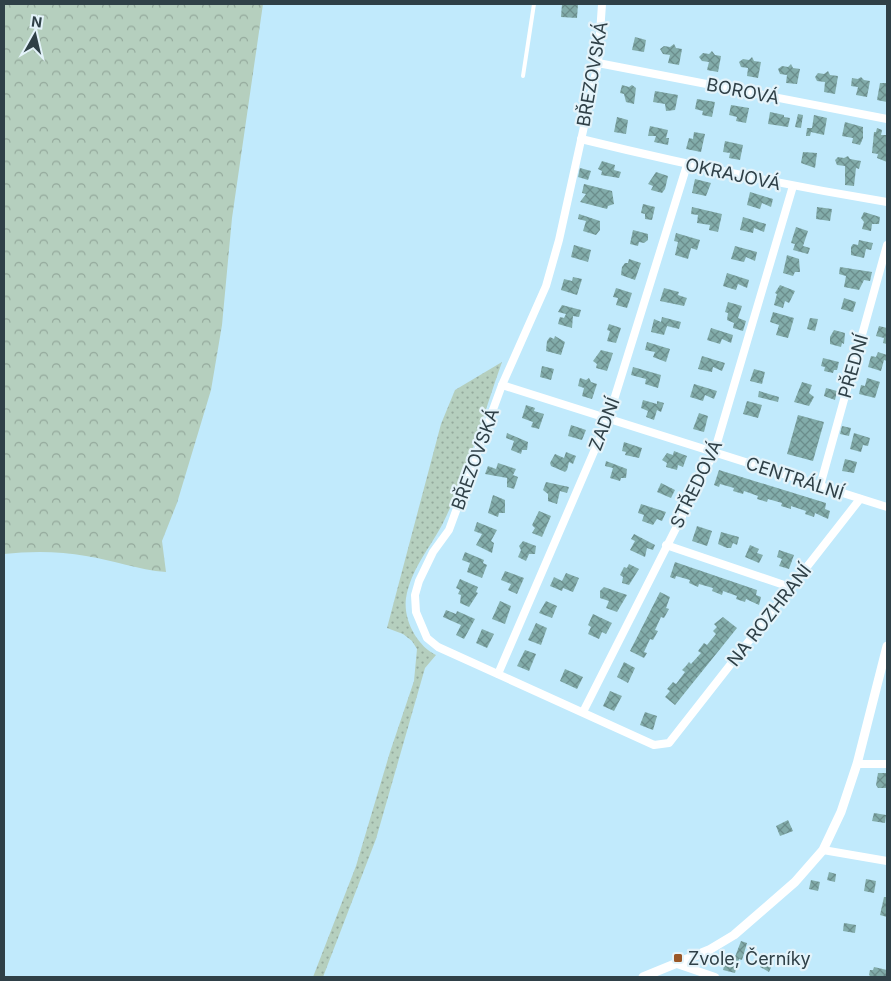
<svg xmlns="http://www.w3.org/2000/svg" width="891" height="981" font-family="Inter,sans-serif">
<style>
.grass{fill:url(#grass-dots)}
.forest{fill:url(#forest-crowns)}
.building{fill:url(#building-cross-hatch)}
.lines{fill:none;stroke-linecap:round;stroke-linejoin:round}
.service{stroke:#fff;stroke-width:4}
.minor{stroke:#fff;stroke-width:8}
.tertiary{stroke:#fff;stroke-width:9}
.poi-dot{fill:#9a5727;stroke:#e3f3fa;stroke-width:2}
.labels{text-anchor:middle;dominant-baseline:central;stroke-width:4.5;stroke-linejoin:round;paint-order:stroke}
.street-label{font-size:18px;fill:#2f4047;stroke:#e3f3fa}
.poi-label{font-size:18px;fill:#2f4047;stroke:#e3f3fa;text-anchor:start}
</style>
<defs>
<pattern id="grass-dots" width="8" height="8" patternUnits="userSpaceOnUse" patternTransform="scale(1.25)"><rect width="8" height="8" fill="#b5cfbe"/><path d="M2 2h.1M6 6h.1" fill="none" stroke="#94a99c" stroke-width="1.8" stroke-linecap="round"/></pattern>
<pattern id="forest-crowns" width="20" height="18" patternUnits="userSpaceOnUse" patternTransform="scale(1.25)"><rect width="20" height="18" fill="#b5cfbe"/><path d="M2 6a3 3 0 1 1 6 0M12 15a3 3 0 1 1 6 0" fill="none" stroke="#94a99c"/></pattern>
<pattern id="building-cross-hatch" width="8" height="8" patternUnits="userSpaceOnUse" patternTransform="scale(1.25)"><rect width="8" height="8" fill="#82acaa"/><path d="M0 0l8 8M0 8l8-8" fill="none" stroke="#6b8d8c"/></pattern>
</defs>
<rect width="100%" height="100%" fill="#c1eafc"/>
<!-- grass -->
<path class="grass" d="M502 362C483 415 468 472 443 523 430 548 411 569 406 598 403 620 417 646 436 655L425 668 376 839 323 977H313L356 866 390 752 414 681 417 649 412 641 403 634 387 628 441 424 455 390Z"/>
<!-- forest -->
<path class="forest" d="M4 4H263L232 218 222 325 211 390 177 503 162 541 166 572C138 570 113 560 86 556 60 551 30 551 4 554Z"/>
<!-- building -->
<g class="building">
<path d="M562 4H578L577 18 561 17Z"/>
<path d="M635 37 646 40 644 52 632 50Z"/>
<path d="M674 44 676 48 682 49 679 65 668 63 670 55 663 54 660 49 664 46 670 47Z"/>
<path d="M712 51 715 55 721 56 718 72 707 70 709 62 702 61 699 57 703 53 709 54Z"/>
<path d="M752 57 754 61 761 62 758 78 747 76 748 68 741 67 739 62 743 59 749 60Z"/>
<path d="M791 64 793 68 800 69 797 84 786 83 787 75 780 74 778 69 782 66 788 67Z"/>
<path d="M828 71 830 75 838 76 835 94 824 92 825 82 817 81 815 77 818 73 824 74Z"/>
<path d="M861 77 864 80 870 81 867 97 856 95 858 87 851 86 852 78 858 79Z"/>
<path d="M880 83H887V102L877 100Z"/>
<path d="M622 85 629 87 632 85 636 88 634 104 626 102 624 94 620 93Z"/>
<path d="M655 91 678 95 675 110 666 111 665 104 653 102Z"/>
<path d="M697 99 715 102 712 117 702 115 703 111 695 109Z"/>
<path d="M731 105 749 108 746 123 736 121 737 117 729 115Z"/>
<path d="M770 112 784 115V117L790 118 788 127 768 124Z"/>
<path d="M798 114 803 115 801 128 795 127Z"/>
<path d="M814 115 827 118 824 135 811 132 810 136H806L807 128H812Z"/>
<path d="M617 117 628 120 626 134 614 132Z"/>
<path d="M845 122 863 127V138L860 145 852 143 853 138 842 136Z"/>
<path d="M650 126 668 130 666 138H669L668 145 654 142 656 136H648Z"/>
<path d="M877 128 882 130 881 135H887V162L877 158 878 154 872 153 874 132H876Z"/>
<path d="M694 132 705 134 701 152 686 149 689 138 693 139Z"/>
<path d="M725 141 743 145 740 160 729 158 730 153 723 152Z"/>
<path d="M803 152 817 153 815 168 801 163Z"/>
<path d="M848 156 850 159 861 161 859 169 856 168 854 186 845 185V166L837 165 835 160 838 157 844 158Z"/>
<path d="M602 161 615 165 614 170 621 172 619 178 601 175 602 171 598 169Z"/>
<path d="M580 168 591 171 588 180 578 177Z"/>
<path d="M656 172 668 176 665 189 662 193 651 190 653 186 648 184Z"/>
<path d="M695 179 711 183 706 196 692 193Z"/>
<path d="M584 184 612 191 614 204 608 206 607 209 580 202 586 194 582 193Z"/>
<path d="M750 192 773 199 771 207 762 203 760 209 747 205Z"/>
<path d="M643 204 655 207 652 220 645 219V214L641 213Z"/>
<path d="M692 207 722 214 718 232 709 230 710 225 697 223 698 215 691 214Z"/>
<path d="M817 207 832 209 830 221 816 219Z"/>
<path d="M864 212 880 217 879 224H872L871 231 862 229 864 222 861 218Z"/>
<path d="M579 214 600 221V230L596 235 583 231 586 221 578 219Z"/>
<path d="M743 217 766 224 764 232 754 228 753 233 740 230Z"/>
<path d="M796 227 808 231 803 246 810 248 808 254 793 250 795 244 791 243Z"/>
<path d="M633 230 648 234V240L644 243 639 242 638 246 630 244Z"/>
<path d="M676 233 700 240 697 250 691 248 688 259 675 255 678 242 674 241Z"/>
<path d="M859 240 873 243 871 250 866 249 864 258 851 255V247L853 244 858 245Z"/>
<path d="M574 245 591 250 588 262 571 257Z"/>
<path d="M735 246 757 252 755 261 746 257 744 262 731 259Z"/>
<path d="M787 255 799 259 800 272H795L793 276 783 273Z"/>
<path d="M629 259 641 263 635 280 621 275 622 267 625 263H628Z"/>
<path d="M840 267 872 272 870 281 864 280 859 290 844 287 846 276 839 274Z"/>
<path d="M727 273 749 280 747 288 738 284 736 290 723 286Z"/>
<path d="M573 277 582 279 577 295 561 290 564 279 572 281Z"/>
<path d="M780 285 795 291 789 303 785 301 783 308 774 305 777 294 775 293Z"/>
<path d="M616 288 632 293 627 308 616 305 618 298 613 297Z"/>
<path d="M664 288 679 292 678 295 687 298 684 306 660 301Z"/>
<path d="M844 298 856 302 853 312 841 309Z"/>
<path d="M728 302 742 306 738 318 746 321 743 331 733 328 734 323 727 320 728 313 725 312Z"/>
<path d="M562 305 581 310 579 317 573 316 572 328 558 324 560 317 564 318 566 314 558 312Z"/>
<path d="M773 312 794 318 788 338 776 335 779 325 770 322Z"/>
<path d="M662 317 681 322 679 329 667 326 664 335 651 332 654 319 661 322Z"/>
<path d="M810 318 818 319 815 331 807 329Z"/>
<path d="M609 324 621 328 616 343 607 341 610 331 607 330Z"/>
<path d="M879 326 887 328V344L883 343 884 338 876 336Z"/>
<path d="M711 328 733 335 731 343 722 339 720 344 707 340Z"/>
<path d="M834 330 845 333 844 344 842 343 841 347 830 344V337Z"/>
<path d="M555 336 565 342 561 355 546 351 547 341 550 337 554 339Z"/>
<path d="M647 342 670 349 666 362 653 357 655 352 645 350Z"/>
<path d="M601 350 613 353 607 371 596 368 597 364 593 361Z"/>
<path d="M878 352 887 355V361L884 360 881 371 868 367 871 356 876 357Z"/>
<path d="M702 356 725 363 722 371 713 367 712 372 698 369Z"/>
<path d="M823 358 839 362 837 370H834L833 373 824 371 825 367 821 366Z"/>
<path d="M542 366 554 369 551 380 540 377Z"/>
<path d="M633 367 661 375 658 388 645 384 646 379 631 375Z"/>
<path d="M754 369 765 372 762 384 750 381Z"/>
<path d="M580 378 586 380 589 378 591 382 597 384 592 399 582 396 584 388 578 386Z"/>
<path d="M867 378 880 382 875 398 859 394 861 385 865 386Z"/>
<path d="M802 382 812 385 809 393 814 397 809 406 794 402Z"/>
<path d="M694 384 717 391 714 399 705 395 703 401 690 397Z"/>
<path d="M826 388 837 391 835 400 824 396Z"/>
<path d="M759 391 779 397 778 402 758 397Z"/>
<path d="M643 400 657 404V401L664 403 661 412 657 410 654 420 646 417 648 411 641 408Z"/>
<path d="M747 401 762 405 758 418 743 414Z"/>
<path d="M526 405 535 408 534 411 544 414 539 429 531 427 533 422 522 418Z"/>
<path d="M699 413 708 416 704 432 693 429Z"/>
<path d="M798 415 824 422 813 461 787 454Z"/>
<path d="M571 425 586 430 582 440 568 436Z"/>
<path d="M842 426 851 428 849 436 840 434Z"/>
<path d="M507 433 528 442 527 450H522L521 454 511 450 514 441 506 438Z"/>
<path d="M854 433 870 438 868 446 863 445 861 452 850 449Z"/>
<path d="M624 442 642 448 639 458 625 455 626 452 622 451Z"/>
<path d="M674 451 687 456 683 467 678 465 677 470 666 467 667 463 662 460 667 453 673 455Z"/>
<path d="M566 452 576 456 573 464 569 462 567 470 565 472 551 466 550 463 555 454 564 458Z"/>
<path d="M845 459 857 462 854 473 842 471Z"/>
<path d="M606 461 627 469 626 478H621L620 481 610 478 613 468 605 466Z"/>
<path d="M498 463 516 469 513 475 518 477 514 489 507 487V478L485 474 488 466 496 469Z"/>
<path d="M719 470 826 503 825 509 830 511 828 519 815 513 814 517 805 514 806 511 791 506V509L781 506 782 503 768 499 767 502 757 499 758 496 744 491 743 494 733 491 734 488 720 484 719 487 714 485Z"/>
<path d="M546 482 569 487 567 493 560 491 557 504 548 501V494L543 490Z"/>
<path d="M661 483 675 490 671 498 657 492Z"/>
<path d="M493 495 505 500V513H499L498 517 488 513Z"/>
<path d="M641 504 666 512 662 521 657 519 653 525 642 521 644 515 638 513Z"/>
<path d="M539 511 551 516 542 537 532 533 535 528 532 525Z"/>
<path d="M477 522 497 530 491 541 494 543 492 553 476 545 482 534 474 531Z"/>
<path d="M697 526 712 531 707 546 692 541Z"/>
<path d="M721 532 739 537 737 545 733 543 731 548H727L718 544Z"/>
<path d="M634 534 655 545 653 550 647 548 645 557 630 550 635 541 631 539Z"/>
<path d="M523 541 536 546 535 554H529L526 561 518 557 521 550 519 546Z"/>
<path d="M750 545 759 549 757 553 763 555 759 563 745 557Z"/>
<path d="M779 550 794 555 789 569 779 566 782 559 777 557Z"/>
<path d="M465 552 484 560 483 563 487 565 482 578 467 572 470 563 462 560Z"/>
<path d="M675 562 757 590 756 595 761 597 759 605 746 599 745 602 736 599 737 596 723 591 722 595 712 591 713 588 699 584 698 587 689 583 690 580 676 576 675 579 670 577Z"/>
<path d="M629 564 639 569 629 585 622 583 623 577 620 575 624 567 627 568Z"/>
<path d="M505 571 524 578 517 594 508 590 511 584 501 580Z"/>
<path d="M566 573 579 578 573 592 563 588 562 591 550 586 554 577 562 581Z"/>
<path d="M460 579 478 587 476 592 478 593 469 607 460 603 461 595 458 594 460 590 456 588Z"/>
<path d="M604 587 627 595 617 612 606 608 609 601 600 598V591Z"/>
<path d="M660 592 670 597 666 608 669 609 664 618 661 617 655 630 658 631 653 640 650 639 644 652 647 653 644 658 630 651Z"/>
<path d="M500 601 511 606 505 624 492 619Z"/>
<path d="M546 601 557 606 552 618 539 613Z"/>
<path d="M446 610 456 614 457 611 475 619 464 639 456 635 461 625 443 617Z"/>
<path d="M593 614 612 623 606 634 602 632 599 639 588 634 591 627 588 625Z"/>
<path d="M723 617 737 628 675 705 665 697 670 691 667 689 673 682 676 684 685 672 682 670 686 666 689 662 691 664 701 653 698 651 704 643 707 645 716 634 713 631 717 627 714 624Z"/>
<path d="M536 623 547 628 541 645 528 640Z"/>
<path d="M482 629 494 634 487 648 476 643Z"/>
<path d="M525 650 536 654 529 671 517 666Z"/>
<path d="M624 662 635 668 628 683 617 677Z"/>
<path d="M565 669 583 677 577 689 560 681Z"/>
<path d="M610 691 622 696 614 711 603 706Z"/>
<path d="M645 712 657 716 653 730 640 725Z"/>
<path d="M878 773H887V788H878L876 785Z"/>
<path d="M874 813 886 815 885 823 872 821Z"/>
<path d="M788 820 793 831 780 836 776 826Z"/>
<path d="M829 872 836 874 835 882 827 880Z"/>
<path d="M866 879 876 881 874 893 864 891Z"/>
<path d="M811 880 820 882 818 891 809 889Z"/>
<path d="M884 897H887V917L880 915Z"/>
<path d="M844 923 856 925 855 933 843 931Z"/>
<path d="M741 941 747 943 742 960 739 959 735 973 723 970 727 955 735 957Z"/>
<path d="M767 959 772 965 769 972 760 967Z"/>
<path d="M874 967 887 970 886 977H871L869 975 870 970H873Z"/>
</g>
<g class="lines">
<!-- service -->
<path class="service" d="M523 76 534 4"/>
<!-- minor -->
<g class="minor">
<path d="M602 4 598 63 559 240 546 286 502 385 449 530 433 552 419 581 415 595 416 612 427 638 438 647 654 745 669 743 860 499"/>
<path d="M598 63 887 119"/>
<path d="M581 139C683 164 784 185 887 202"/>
<path d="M502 385 887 507"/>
<path d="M820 486 887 245"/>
<path d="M666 545 790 587"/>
<path d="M498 674 608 419 687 165"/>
<path d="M583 712 714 453 793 186"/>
<path d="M857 764H887"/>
<path d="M823 850 887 861"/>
<path d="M677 964 715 977"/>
</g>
<!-- tertiary -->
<path class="tertiary" d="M643 977 709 950 734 935 795 882 823 850 841 812 857 764 887 646"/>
</g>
<!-- markers -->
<rect class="poi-dot" x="673" y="953" width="10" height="10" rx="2.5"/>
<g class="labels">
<!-- street labels -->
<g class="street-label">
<text transform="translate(592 74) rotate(-80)">BŘEZOVSKÁ</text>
<text transform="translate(743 91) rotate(11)">BOROVÁ</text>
<text transform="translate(733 174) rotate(12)">OKRAJOVÁ</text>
<text transform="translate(853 366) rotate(-74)">PŘEDNÍ</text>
<text transform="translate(604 424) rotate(-69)">ZADNÍ</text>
<text transform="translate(475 459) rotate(-70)">BŘEZOVSKÁ</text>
<text transform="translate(795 478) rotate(18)">CENTRÁLNÍ</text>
<text transform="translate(696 484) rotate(-64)">STŘEDOVÁ</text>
<text transform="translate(769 615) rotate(-52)">NA ROZHRANÍ</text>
</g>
<!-- poi labels -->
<g class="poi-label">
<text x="688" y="958">Zvole, Černíky</text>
</g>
</g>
<!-- border -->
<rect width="891" height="981" fill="none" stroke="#2f4047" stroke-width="10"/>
<!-- north arrow -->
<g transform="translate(35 35) rotate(8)" stroke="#e3f3fa" stroke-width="4" paint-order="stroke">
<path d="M0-4L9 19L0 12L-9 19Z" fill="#2f4047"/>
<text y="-8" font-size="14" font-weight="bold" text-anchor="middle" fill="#2f4047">N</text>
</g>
</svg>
